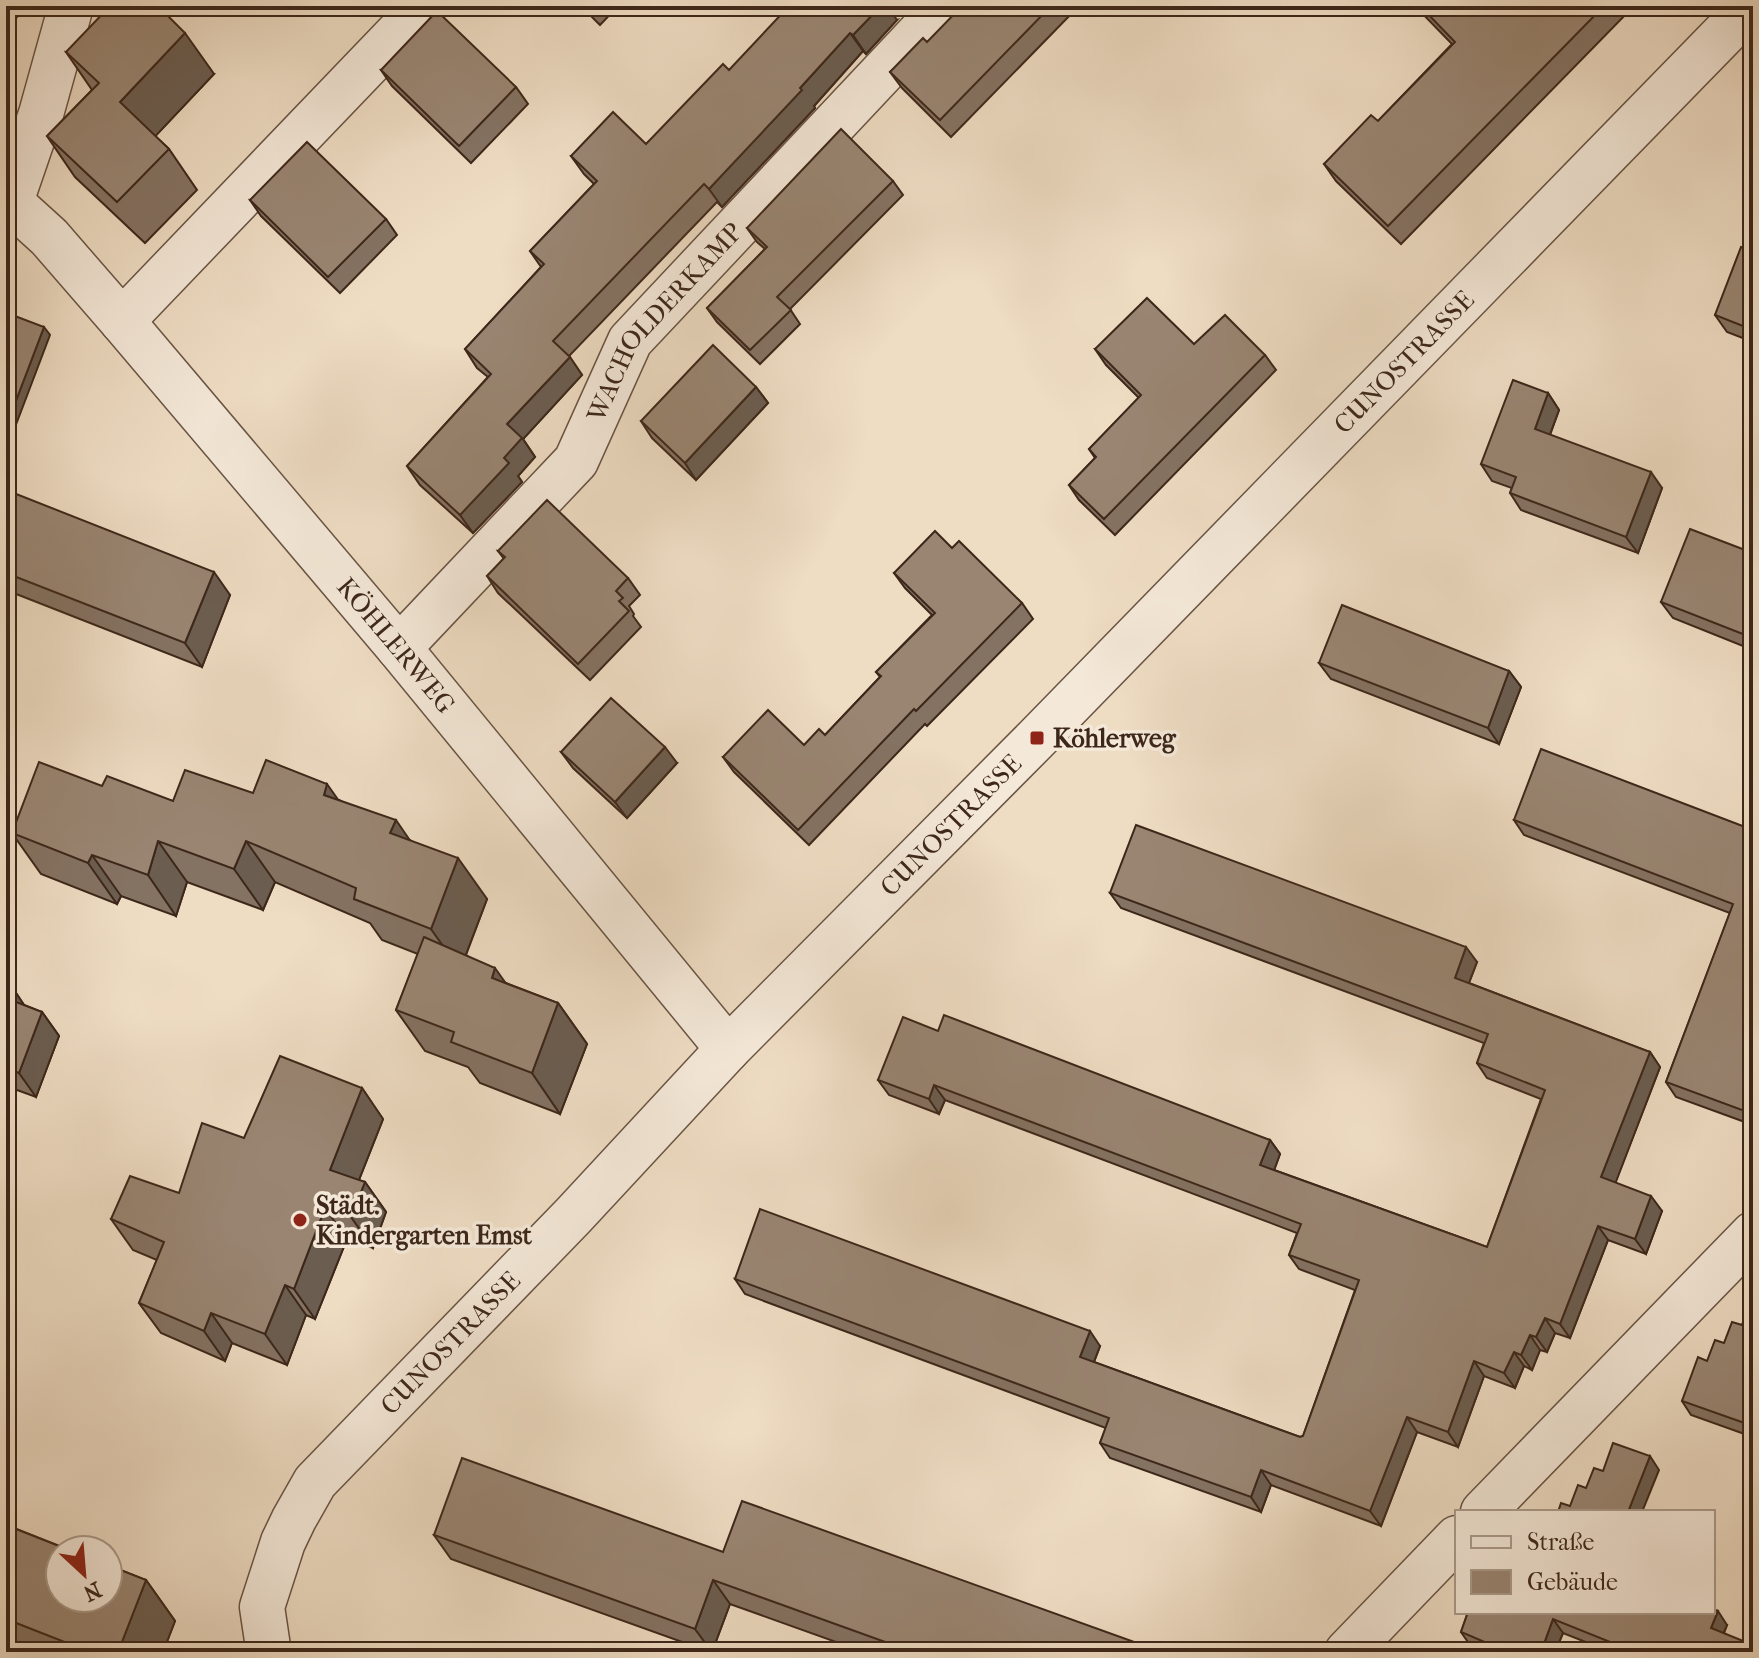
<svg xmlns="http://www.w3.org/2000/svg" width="1759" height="1658" font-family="'IM FELL French Canon',serif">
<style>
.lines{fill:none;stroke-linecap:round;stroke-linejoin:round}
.minor-casing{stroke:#695444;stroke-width:47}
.minor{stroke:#f4e8d8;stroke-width:44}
.wall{fill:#847262;stroke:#3d271a;stroke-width:2}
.shaded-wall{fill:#6b5d50;stroke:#3d271a;stroke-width:2}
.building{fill:#998572;stroke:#3d271a;stroke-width:2}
.poi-dot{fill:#8f2418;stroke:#f4e8d8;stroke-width:3}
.labels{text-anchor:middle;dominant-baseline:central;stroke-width:7;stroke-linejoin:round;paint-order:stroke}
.street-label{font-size:26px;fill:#3d271a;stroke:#f4e8d8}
.poi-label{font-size:26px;font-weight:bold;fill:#3d271a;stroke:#f4e8d8;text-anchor:start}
</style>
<rect width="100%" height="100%" fill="#eedcc3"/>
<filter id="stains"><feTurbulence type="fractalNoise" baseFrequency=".0025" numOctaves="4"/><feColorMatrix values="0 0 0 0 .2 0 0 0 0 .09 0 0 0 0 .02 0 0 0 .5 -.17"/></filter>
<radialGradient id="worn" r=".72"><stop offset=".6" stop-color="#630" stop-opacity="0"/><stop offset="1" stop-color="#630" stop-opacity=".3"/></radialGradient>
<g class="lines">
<!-- minor casing -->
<g class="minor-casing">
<g id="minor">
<path id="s1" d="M6 198 49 237 122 321 399 648 728 1049"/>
<path d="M6 216 41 114 71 6"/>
<path d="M122 321 424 6"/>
<path id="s2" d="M399 648 576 461 630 341 945 6"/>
<path d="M1483 1512 1753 1234"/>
<path id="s3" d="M267 1652 268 1647 262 1607 283 1542 294 1519 315 1482 573 1216 728 1049 1037 738 1751 6"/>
<path d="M1347 1652 1457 1538"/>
</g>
</g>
<!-- minor -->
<use href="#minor" class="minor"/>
</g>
<!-- wall -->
<g class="wall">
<path d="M6 6H28L6 28Z"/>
<path d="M581 6H618L600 25Z"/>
<path d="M976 6H1081L1078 9 1077 8 951 137 902 88 890 72 927 42 971 12Z"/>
<path d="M1415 6H1634L1401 244 1336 181 1324 164 1378 121 1452 44Z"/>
<path d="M897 20 866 54 863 51 814 106 815 108 722 207 717 202 569 356 582 375 523 439 535 457 518 476 522 482 473 533 420 485 407 466 488 377 477 368 465 349 541 267 530 251 594 184 584 174 571 156 646 144 729 70Z"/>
<path d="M66 52 214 74 155 136 169 149 197 190 145 243 75 177 47 136 92 90Z"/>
<path d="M381 70 516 87 528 104 471 163 392 86Z"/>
<path d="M893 181 903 195 790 309 800 324 760 364 717 322 707 308 765 249 757 242 747 228Z"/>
<path d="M250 200 386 219 397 235 340 293 261 216Z"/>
<path d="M1753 251V342L1727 332 1715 315Z"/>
<path d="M1194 344 1265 355 1276 370 1115 535 1079 500 1069 485 1095 458 1089 449 1139 398 1106 365 1095 349Z"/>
<path d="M756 387 768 403 696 480 652 438 641 421Z"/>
<path d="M1548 393 1559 410 1550 435 1662 488 1638 553 1521 510 1510 493 1512 488 1492 481 1481 464Z"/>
<path d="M6 490 230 595 202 667 6 590Z"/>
<path d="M952 548 1022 603 1033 619 927 726 925 724 809 845 734 772 723 757 804 745 825 735 880 677 876 672 932 615 905 588 894 573Z"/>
<path d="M498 551 628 578 640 595 629 606 634 614 633 616 641 627 590 680 498 593 487 576 504 559Z"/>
<path d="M1753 553V650L1673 618 1661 602Z"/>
<path d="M1319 663 1509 671 1521 687 1499 744 1331 679Z"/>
<path d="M561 752 677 763 627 818 573 768Z"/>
<path d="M102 786 173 801 253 793 339 800 410 840 487 899 466 955 506 983 558 1003 587 1044 560 1114 480 1083 468 1067 425 1051 396 1010 418 954 382 940 370 923 275 882 263 910 187 882 176 916 121 896 117 904 41 874 12 833Z"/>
<path d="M1514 820 1753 830V1125L1676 1097 1666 1082 1730 913 1524 835Z"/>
<path d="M1110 893 1477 962 1469 983 1650 1052 1660 1067 1615 1183 1662 1211 1646 1254 1608 1240 1570 1338 1555 1333 1547 1352 1540 1350 1532 1370 1524 1366 1515 1388 1484 1376 1458 1447 1417 1432 1381 1526 1271 1485 1261 1512 1110 1458 1100 1443 1106 1428 745 1294 735 1279 1100 1346 1094 1362 1300 1437 1303 1436 1355 1290 1299 1269 1289 1255 1297 1233 945 1100 939 1114 889 1095 878 1080 938 1031 1270 1140 1280 1154 1274 1170 1487 1247 1541 1099 1487 1078 1477 1063 1484 1043 1121 908Z"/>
<path d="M6 983 10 984 24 1005 42 1012 59 1036 36 1097 6 1086Z"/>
<path d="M362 1088 383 1119 359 1180 365 1182 386 1212 373 1248 347 1239 315 1319 306 1315 287 1365 232 1343 225 1361 161 1333 139 1303 157 1260 133 1250 111 1219 179 1193 244 1138Z"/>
<path d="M1753 1304V1437L1691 1415 1682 1401 1707 1361 1742 1325Z"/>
<path d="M6 1525 146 1580 175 1621 163 1652H14L6 1649Z"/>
<path d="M434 1535 723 1552 1162 1652H864L730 1604 712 1652H710L451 1559Z"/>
<path d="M1468 1612 1727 1625 1724 1633 1753 1652H1611L1563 1633 1555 1652H1486L1470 1645 1461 1632Z"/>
</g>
<!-- shaded-wall -->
<g class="shaded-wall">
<path d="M881 6H887L897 20 866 54 853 35Z"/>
<path d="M185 33 214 74 149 143 120 102Z"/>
<path d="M850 33 863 51 814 106 815 108 722 207 709 189Z"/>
<path d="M44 327 50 335 6 451V427Z"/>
<path d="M570 357 582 375 523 439 535 457 518 476 522 482 473 533 460 515 504 458 507 424Z"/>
<path d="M756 387 768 403 696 480 685 463Z"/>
<path d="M1548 393 1559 410 1546 445 1535 429Z"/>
<path d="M1651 472 1662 488 1638 553 1626 537Z"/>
<path d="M214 572 230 595 202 667 185 643Z"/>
<path d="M1509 671 1521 687 1499 744 1488 728Z"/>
<path d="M665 747 677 763 627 818 615 802Z"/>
<path d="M327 784 356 825 324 795Z"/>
<path d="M396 820 424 861 390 833Z"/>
<path d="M158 841 187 882 176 916 148 875Z"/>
<path d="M246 841 275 882 263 910 234 869Z"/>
<path d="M92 855 121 896 117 904 88 863Z"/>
<path d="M458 858 487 899 460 970 431 929Z"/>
<path d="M1466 947 1477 962 1465 993 1455 978Z"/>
<path d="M495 968 524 1009 492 978Z"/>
<path d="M10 984 26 1008 6 1000V995Z"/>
<path d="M558 1003 587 1044 560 1114 532 1073Z"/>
<path d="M42 1012 59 1036 36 1097 19 1073Z"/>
<path d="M1650 1052 1660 1067 1612 1192 1601 1177Z"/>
<path d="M934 1085 945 1100 939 1114 929 1099Z"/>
<path d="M362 1088 383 1119 351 1200 330 1170Z"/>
<path d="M1270 1140 1280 1154 1271 1179 1260 1165Z"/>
<path d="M365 1182 386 1212 373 1248 351 1217Z"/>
<path d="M1651 1196 1662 1211 1646 1254 1635 1239Z"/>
<path d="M325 1208 347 1239 315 1319 294 1289Z"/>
<path d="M1598 1226 1608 1240 1570 1338 1560 1324Z"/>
<path d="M285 1285 306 1315 287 1365 265 1334Z"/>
<path d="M211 1313 232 1343 225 1361 204 1331Z"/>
<path d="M1545 1318 1555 1333 1547 1352 1536 1337Z"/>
<path d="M1090 1331 1100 1346 1090 1372 1080 1357Z"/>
<path d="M1530 1335 1540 1350 1532 1370 1521 1355Z"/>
<path d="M1514 1352 1524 1366 1515 1388 1504 1373Z"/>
<path d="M1474 1361 1484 1376 1458 1447 1448 1432Z"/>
<path d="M1407 1417 1417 1432 1381 1526 1370 1511Z"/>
<path d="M1650 1456 1659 1470 1642 1512H1628Z"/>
<path d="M1261 1470 1271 1485 1261 1512 1251 1497Z"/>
<path d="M146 1580 175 1621 163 1652H118Z"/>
<path d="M713 1580 730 1604 712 1652 695 1629Z"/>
<path d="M1718 1611 1727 1625 1720 1642 1711 1628Z"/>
<path d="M1553 1619 1563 1633 1555 1652H1541Z"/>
</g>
<!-- building -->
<g class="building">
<path d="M110 6H158L185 33 120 102 169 149 117 202 47 136 99 83 66 52Z"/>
<path d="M789 6H881L853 35 850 33 800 88 802 90 709 189 704 184 553 341 570 357 507 424 522 438 504 458 509 463 460 515 407 466 491 374 465 349 544 264 530 251 597 181 571 156 613 112 646 144 723 64 729 70Z"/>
<path d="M962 6H964L971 12 976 6H1051L940 120 890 72 923 38 927 42Z"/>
<path d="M1420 6H1604L1388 226 1324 164 1371 115 1378 121 1455 42Z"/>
<path d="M437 11 516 87 459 146 381 70Z"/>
<path d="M841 129 893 181 777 297 791 310 750 350 707 308 767 247 747 228Z"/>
<path d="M307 142 386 219 328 277 250 200Z"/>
<path d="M1741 247 1753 251V330L1715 315Z"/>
<path d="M1147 298 1194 344 1225 315 1265 355 1104 519 1069 485 1096 457 1089 449 1141 395 1095 349Z"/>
<path d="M7 313 44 327 6 427V316Z"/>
<path d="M713 345 756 387 685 463 641 421Z"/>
<path d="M1513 380 1548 393 1535 429 1651 472 1626 537 1510 493 1516 477 1481 464Z"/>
<path d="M6 490 214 572 185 643 6 573Z"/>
<path d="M547 500 628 578 616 591 623 598 619 601 629 611 578 664 487 576 505 557 498 551Z"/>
<path d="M1690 529 1753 553V638L1661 602Z"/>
<path d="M935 531 952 548 959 541 1022 603 916 711 914 709 798 830 723 757 768 710 804 745 819 729 825 735 881 676 876 672 935 613 894 573Z"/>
<path d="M1342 605 1509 671 1488 728 1319 663Z"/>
<path d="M611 698 665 747 615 802 561 752Z"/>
<path d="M1541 749 1753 830V1104L1750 1113 1666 1082 1733 904 1514 820Z"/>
<path d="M266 760 327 784 324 795 396 820 390 833 458 858 431 929 354 899 356 888 246 841 234 869 158 841 148 875 92 855 88 863 12 833 39 762 102 786 107 776 173 801 185 770 253 793Z"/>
<path d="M1136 825 1466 947 1455 978 1650 1052 1601 1177 1651 1196 1635 1239 1598 1226 1560 1324 1545 1318 1536 1337 1530 1335 1521 1355 1514 1352 1504 1373 1474 1361 1448 1432 1407 1417 1370 1511 1261 1470 1251 1497 1100 1443 1109 1418 735 1279 760 1209 1090 1331 1080 1357 1300 1437 1303 1436 1359 1280 1289 1255 1301 1224 934 1085 929 1099 878 1080 903 1017 938 1031 944 1015 1270 1140 1260 1165 1487 1247 1545 1090 1477 1063 1488 1034 1110 893Z"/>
<path d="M424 937 495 968 492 978 558 1003 532 1073 451 1042 454 1032 396 1010Z"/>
<path d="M6 983 10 984 6 995Z"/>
<path d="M6 998 42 1012 19 1073 6 1068Z"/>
<path d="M280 1056 362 1088 330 1170 365 1182 351 1217 325 1208 294 1289 285 1285 265 1334 211 1313 204 1331 139 1303 164 1242 111 1219 130 1176 179 1193 202 1123 244 1138Z"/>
<path d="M1750 1303 1753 1304V1426L1682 1401 1698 1357 1707 1361 1715 1340 1724 1343 1732 1322 1742 1325Z"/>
<path d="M1613 1443 1650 1456 1628 1512H1558L1561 1503 1570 1506 1578 1485 1586 1488 1594 1468 1603 1471Z"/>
<path d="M462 1458 723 1552 742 1501 1162 1652H913L713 1580 695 1629 434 1535Z"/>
<path d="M6 1525 69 1550H60V1598H108V1565L146 1580 118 1652H90L6 1619Z"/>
<path d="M1713 1609 1718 1611 1711 1628 1753 1645V1652H1635L1553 1619 1541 1652H1508L1461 1632 1468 1612H1713Z"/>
</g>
<!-- markers -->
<g class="poi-dot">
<rect x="1029" y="730" width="16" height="16" rx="4"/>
<circle cx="300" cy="1220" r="8"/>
</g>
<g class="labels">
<!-- street labels -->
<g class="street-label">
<text stroke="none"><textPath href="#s2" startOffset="424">WACHOLDERKAMP</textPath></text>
<text stroke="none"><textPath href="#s3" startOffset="1744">CUNOSTRASSE</textPath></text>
<text stroke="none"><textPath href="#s1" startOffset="594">KÖHLERWEG</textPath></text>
<text stroke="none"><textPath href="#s3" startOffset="1096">CUNOSTRASSE</textPath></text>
<text stroke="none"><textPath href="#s3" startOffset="376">CUNOSTRASSE</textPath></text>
</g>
<!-- poi labels -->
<g class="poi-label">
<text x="1053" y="738">Köhlerweg</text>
<text x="316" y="1205">Städt.<tspan x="316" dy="30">Kindergarten Emst</tspan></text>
</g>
</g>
<!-- margin -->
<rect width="1759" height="1658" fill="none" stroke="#eedcc3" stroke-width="32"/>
<rect x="8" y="8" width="1743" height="1642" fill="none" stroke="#3d271a" stroke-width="4"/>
<rect x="16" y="16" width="1727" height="1626" fill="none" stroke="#3d271a" stroke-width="2"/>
<!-- legend -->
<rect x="1455" y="1510" width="260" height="104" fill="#f4e8d8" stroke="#ab9b8c" stroke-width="2"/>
<rect x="1471" y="1536" width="40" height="12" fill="#f4e8d8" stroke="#ab9b8c" stroke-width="2"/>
<text x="1527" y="1550" font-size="24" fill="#3d271a">Straße</text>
<rect x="1471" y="1570" width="40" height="24" fill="#998572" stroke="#ab9b8c" stroke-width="2"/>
<text x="1527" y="1590" font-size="24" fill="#3d271a">Gebäude</text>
<!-- north arrow -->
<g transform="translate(84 1574) rotate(154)"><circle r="38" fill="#f4e8d8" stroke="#ab9b8c" stroke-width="2"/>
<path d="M0-6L14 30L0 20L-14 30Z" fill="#8f2418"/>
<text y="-12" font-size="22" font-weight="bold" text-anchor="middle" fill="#3d271a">N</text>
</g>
<rect width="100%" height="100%" filter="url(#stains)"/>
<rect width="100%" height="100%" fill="url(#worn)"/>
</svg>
